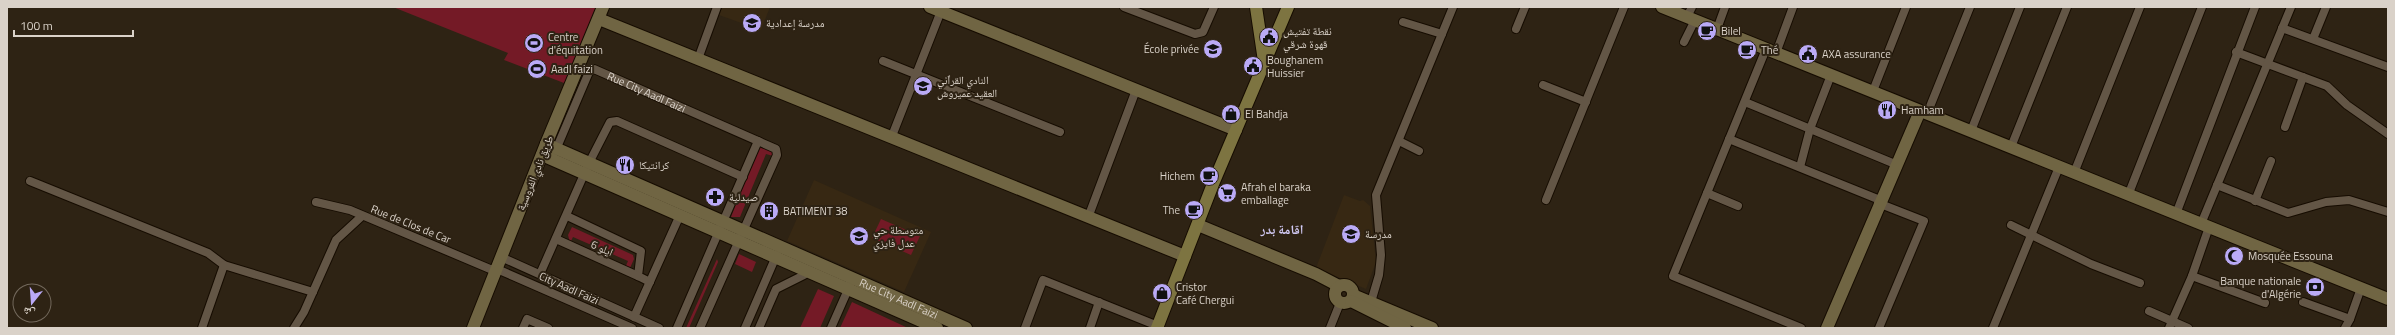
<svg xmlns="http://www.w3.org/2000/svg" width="2395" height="335" font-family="'Titillium Web','Noto Naskh Arabic',sans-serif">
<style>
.built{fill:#372813}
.green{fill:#741a26}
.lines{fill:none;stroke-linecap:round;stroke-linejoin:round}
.street-casing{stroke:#160c01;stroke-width:10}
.secondary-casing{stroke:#160c01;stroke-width:14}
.primary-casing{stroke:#160c01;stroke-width:14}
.street{stroke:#635646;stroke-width:8}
.secondary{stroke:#706543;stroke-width:12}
.primary{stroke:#7d7441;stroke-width:12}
.labels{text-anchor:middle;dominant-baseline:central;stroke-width:4;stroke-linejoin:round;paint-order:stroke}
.poi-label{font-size:11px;fill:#dad2c9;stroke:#2e2314;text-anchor:start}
.street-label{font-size:11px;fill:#dad2c9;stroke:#2e2314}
.quarter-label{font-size:13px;font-weight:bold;fill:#d1c9f4;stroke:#2e2314}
</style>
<rect width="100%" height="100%" fill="#2e2314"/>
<!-- built -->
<g class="built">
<path d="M722 7H770L761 30 719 15Z"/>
<path d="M814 180 931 232 904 292 787 241Z"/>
<path d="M1344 195 1360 201 1363 200 1370 206 1376 262 1366 289 1316 268Z"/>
</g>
<!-- green -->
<g class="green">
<path d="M393 7H597L570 78 564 83 504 60 508 53Z"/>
<path d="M761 146 775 152 773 156 766 154 740 217H731L758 147Z"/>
<path d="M881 219 920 236 911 255 872 238Z"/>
<path d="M572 227 633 255 634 259 630 268H625L628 261 573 237 570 243 568 235Z"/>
<path d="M739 254 756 262 752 272 735 264Z"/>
<path d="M717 259 718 262 689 328H686Z"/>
<path d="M818 289 834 296 820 328H800Z"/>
<path d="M852 302 908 328H840Z"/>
</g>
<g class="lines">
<!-- street casing -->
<g class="street-casing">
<g id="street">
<path d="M1124 7 1195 34 1203 32 1214 7"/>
<path d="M1687 17 1692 7"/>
<path d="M1403 22 1442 34"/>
<path d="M2282 28 2388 67"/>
<path d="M1516 29 1525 7"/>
<path d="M1717 29 1725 7"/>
<path d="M2313 39 2326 7"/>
<path d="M1684 42 1695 20"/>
<path d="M1766 49 1673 276 1801 328"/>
<path d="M2236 52 2327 86 2347 105 2388 134"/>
<path d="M1776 53 1793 7"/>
<path d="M698 59 717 7"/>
<path d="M883 61 1060 132"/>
<path d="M1543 85 1586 102"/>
<path d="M1873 91 1906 7"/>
<path d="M1745 102 1895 164"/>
<path d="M1927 114 1970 7"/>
<path d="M2285 127 2303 77"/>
<path d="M1971 131 2020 7"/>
<path d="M892 136 941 11"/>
<path d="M1729 139 1880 200"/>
<path d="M1399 141 1419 151"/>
<path d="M2011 147 2067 7"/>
<path id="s1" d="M555 152 589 72 594 69 776 149 777 155 700 328"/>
<path d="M1800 167 1810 129 1831 75"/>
<path d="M2074 173 2140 7"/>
<path d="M30 181 208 253 224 265"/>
<path d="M2217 185 2288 213 2326 202 2349 200 2388 212"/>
<path d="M1707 193 1738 206"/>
<path d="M2129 193 2202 7"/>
<path d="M1546 200 1624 7"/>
<path d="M2255 201 2271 161"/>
<path d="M316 202 350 210 490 269H497L632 328"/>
<path d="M1878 203 1924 221 1879 328"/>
<path d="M2176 214 2255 7"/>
<path d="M1089 215 1136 90"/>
<path d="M567 216 641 251 638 276 650 282"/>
<path d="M2201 224 2291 7"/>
<path d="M2011 225 2091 264 2140 283"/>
<path d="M556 239 638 276"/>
<path d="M501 257 659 328"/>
<path d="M540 274 589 163 610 122 617 121 743 177"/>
<path d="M2192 276 2265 303"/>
<path d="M1371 302 1379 275 1381 255 1376 195 1453 7"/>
<path d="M2303 302 2350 319"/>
<path d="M2149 311 2188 328"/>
<path d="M634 317 680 215"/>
<path d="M202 328 224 265 313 292"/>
<path d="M294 328 304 312 336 240 362 216"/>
<path d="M523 328 527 319 548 328"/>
<path d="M677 328 758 141"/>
<path d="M745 328 777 254"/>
<path d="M759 328 776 289 804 275 806 270"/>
<path d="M831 328 850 285"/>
<path d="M1025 328 1043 280 1158 326"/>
<path d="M1090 328 1099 302"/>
<path d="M1330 328 1340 303"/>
<path d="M1993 328 2059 167"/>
<path d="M2169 328 2192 276 2209 227"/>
<path d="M2345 328 2350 319 2361 288"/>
</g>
</g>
<!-- secondary casing -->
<g class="secondary-casing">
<g id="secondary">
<path d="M930 7 1236 130"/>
<path d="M1662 7 2388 299"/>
<path d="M599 19 1185 256"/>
<path id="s2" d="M546 144 966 328"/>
<path d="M542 155 937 328"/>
<path d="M1198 225 1316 274 1339 286"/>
<circle cx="1344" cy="294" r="9"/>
<path d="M1353 295 1432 328"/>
<path d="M1351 301 1405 328"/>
<path d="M473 328 546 144 603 7"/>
<path d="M1827 328 1920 111"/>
</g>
</g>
<!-- primary casing -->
<g class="primary-casing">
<g id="primary">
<path d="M1256 7 1264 61"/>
<path d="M1157 328 1213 184 1288 7"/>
</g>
</g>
<!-- street -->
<use href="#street" class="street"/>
<!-- secondary -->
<use href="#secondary" class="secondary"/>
<!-- primary -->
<use href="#primary" class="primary"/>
</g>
<!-- icons -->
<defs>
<g id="school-disc" transform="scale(1)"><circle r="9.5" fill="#baaaf6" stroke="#2e2314"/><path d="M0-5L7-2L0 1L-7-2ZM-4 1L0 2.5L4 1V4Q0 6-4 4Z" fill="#111"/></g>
<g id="cafe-disc" transform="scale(1)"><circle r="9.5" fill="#baaaf6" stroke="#2e2314"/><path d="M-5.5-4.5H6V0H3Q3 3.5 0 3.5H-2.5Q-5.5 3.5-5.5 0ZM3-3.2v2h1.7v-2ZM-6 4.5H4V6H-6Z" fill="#111"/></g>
<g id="civic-disc" transform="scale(1)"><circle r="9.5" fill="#baaaf6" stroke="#2e2314"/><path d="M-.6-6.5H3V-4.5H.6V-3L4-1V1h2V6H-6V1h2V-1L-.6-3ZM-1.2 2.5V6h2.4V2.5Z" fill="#111"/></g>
<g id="stadium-disc" transform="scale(1)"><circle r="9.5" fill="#baaaf6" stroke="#2e2314"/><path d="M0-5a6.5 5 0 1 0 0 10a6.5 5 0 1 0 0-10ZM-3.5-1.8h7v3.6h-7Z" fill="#111"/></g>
<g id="restaurant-disc" transform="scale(1)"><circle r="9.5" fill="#baaaf6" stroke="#2e2314"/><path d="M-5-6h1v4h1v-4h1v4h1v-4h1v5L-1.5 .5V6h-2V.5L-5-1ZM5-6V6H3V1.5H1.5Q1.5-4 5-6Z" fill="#111"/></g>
<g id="shop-disc" transform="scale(1)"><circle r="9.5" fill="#baaaf6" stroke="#2e2314"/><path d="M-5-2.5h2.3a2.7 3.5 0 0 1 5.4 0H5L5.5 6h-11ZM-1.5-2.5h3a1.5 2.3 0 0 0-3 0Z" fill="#111"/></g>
<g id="supermarket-disc" transform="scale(1)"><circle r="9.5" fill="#baaaf6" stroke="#2e2314"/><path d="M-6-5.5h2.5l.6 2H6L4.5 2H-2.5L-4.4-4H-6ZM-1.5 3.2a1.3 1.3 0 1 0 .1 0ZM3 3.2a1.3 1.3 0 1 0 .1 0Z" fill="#111"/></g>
<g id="pharmacy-disc" transform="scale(1)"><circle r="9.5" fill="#baaaf6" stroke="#2e2314"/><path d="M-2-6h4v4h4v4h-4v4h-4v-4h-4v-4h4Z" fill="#111"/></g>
<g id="building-disc" transform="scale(1)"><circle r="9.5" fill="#baaaf6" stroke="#2e2314"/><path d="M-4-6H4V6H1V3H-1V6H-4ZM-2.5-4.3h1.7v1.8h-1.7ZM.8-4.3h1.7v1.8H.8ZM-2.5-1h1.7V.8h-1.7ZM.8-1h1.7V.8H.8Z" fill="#111"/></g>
<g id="university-disc" transform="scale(1)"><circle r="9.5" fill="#baaaf6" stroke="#2e2314"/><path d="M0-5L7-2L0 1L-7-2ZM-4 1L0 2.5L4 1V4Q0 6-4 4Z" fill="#111"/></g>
<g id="mosque-disc" transform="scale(1)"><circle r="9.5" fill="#baaaf6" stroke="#2e2314"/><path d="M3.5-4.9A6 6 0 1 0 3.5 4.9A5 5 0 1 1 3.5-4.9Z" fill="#111"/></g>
<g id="bank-disc" transform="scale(1)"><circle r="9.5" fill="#baaaf6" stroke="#2e2314"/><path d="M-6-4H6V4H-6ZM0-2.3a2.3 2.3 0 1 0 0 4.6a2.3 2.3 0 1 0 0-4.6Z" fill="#111"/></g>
</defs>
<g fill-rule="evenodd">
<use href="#school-disc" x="752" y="23"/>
<use href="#cafe-disc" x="1707" y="31"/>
<use href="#civic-disc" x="1269" y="37"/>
<use href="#stadium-disc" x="534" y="43"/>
<use href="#school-disc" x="1213" y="49"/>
<use href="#cafe-disc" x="1747" y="50"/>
<use href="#civic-disc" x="1808" y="54"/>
<use href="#civic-disc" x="1253" y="66"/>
<use href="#stadium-disc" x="537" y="69"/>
<use href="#school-disc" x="923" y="86"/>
<use href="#restaurant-disc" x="1887" y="110"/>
<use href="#shop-disc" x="1231" y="114"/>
<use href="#restaurant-disc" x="625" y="165"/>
<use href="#cafe-disc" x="1209" y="176"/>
<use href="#supermarket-disc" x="1227" y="193"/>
<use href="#pharmacy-disc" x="715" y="197"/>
<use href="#cafe-disc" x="1194" y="210"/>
<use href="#building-disc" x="769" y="211"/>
<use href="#school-disc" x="1351" y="234"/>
<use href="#university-disc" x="859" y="236"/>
<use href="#mosque-disc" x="2234" y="256"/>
<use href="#bank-disc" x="2315" y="287"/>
<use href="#shop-disc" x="1162" y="293"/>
</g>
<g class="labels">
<!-- poi labels -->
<g class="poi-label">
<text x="766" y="23">مدرسة إعدادية</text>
<text x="1283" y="31">نقطة تفتيش<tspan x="1283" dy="13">قهوة شرقي</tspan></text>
<text x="1721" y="31">Bilel</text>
<text x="548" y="37">Centre<tspan x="548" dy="13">d'équitation</tspan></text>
<text x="1199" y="49" text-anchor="end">École privée</text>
<text x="1761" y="50">Thé</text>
<text x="1822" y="54">AXA assurance</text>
<text x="1267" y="60">Boughanem<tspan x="1267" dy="13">Huissier</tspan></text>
<text x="551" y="69">Aadl faizi</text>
<text x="937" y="80">النادي القرٱني<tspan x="937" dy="13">العقيد عميروش</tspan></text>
<text x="1901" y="110">Hamham</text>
<text x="1245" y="114">El Bahdja</text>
<text x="639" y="165">كرانتيكا</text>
<text x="1195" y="176" text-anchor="end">Hichem</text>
<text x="1241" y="187">Afrah el baraka<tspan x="1241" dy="13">emballage</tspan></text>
<text x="729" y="197">صيدلية</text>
<text x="1180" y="210" text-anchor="end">The</text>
<text x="783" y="211">BATIMENT 38</text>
<text x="873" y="230">متوسطة حي<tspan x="873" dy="13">عدل فايزي</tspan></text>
<text x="1365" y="234">مدرسة</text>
<text x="2248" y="256">Mosquée Essouna</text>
<text x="2301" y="281" text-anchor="end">Banque nationale<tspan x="2301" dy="13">d'Algérie</tspan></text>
<text x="1176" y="287">Cristor<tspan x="1176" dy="13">Café Chergui</tspan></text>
</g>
<!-- street labels -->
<g class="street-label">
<text stroke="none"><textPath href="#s1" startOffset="150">Rue City Aadl Faizi</textPath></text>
<text transform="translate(535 173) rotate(-68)">طريق نادي الفروسية</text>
<text transform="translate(411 224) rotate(22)">Rue de Clos de Car</text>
<text transform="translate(602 248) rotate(24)">ايلو 6</text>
<text transform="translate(569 288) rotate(24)">City Aadl Faizi</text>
<text stroke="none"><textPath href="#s2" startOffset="385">Rue City Aadl Faizi</textPath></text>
</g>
<!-- quarter labels -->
<g class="quarter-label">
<text x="1282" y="229">اقامة بدر</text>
</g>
</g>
<!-- border -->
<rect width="2395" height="335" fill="none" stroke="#dad2c9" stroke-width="16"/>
<!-- north arrow -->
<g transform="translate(32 303) rotate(197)"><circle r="19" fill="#2e2314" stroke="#73695c"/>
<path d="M0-3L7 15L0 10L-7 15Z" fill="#baaaf6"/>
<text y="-6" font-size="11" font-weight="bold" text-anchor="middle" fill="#dad2c9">ش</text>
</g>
<!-- scale -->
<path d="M14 30v6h119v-6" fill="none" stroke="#dad2c9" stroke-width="2"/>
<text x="20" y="30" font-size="12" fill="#dad2c9" stroke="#2e2314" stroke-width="3" paint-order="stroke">100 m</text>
</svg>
